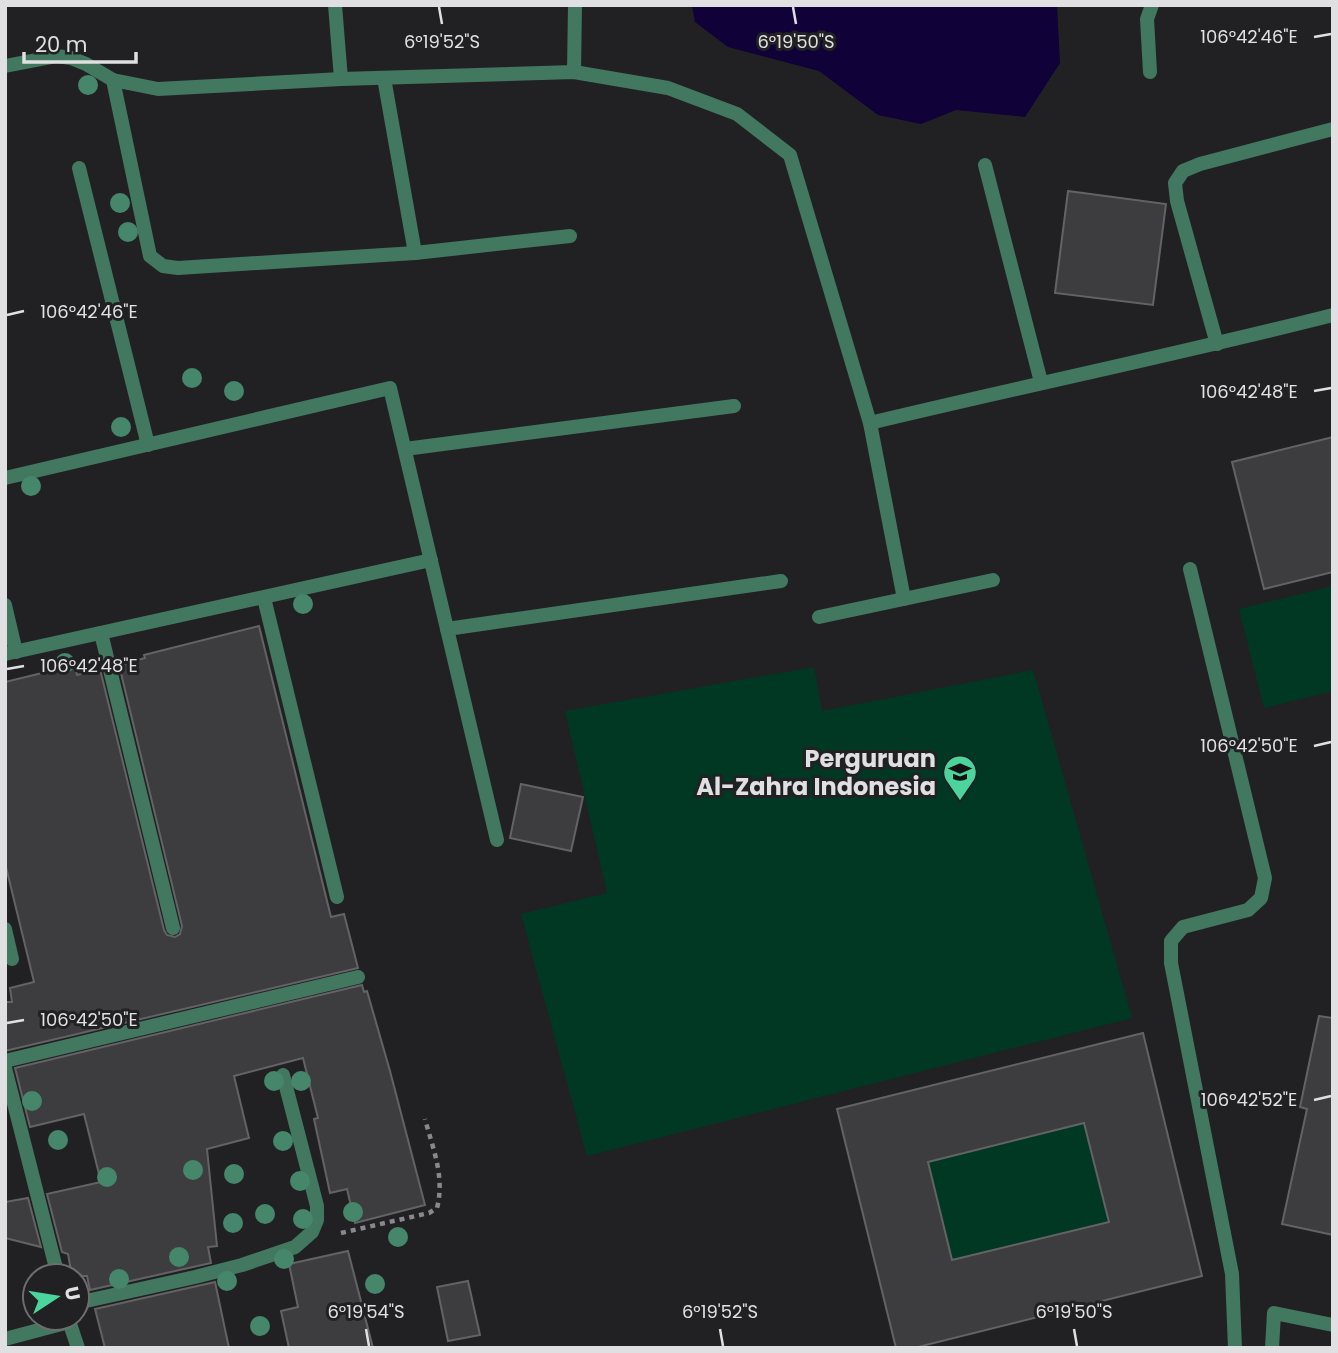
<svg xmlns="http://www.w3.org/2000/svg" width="1338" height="1353" font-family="Poppins,sans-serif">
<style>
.green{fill:#003823}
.water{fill:#110139}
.building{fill:#3d3d40;stroke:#636366;stroke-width:2;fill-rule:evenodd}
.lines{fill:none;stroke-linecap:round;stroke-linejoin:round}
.path{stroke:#89898b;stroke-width:4.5;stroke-dasharray:5 5;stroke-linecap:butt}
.lane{stroke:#42785f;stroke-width:14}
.street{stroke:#42785f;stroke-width:14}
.tree{fill:#46866b}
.ticks{fill:none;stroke:#e0e0e2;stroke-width:2.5}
.labels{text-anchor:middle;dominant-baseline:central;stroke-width:6;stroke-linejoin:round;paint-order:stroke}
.poi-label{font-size:24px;font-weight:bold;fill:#e0e0e2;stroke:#212124;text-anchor:end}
.ticks-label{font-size:18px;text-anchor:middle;fill:#e0e0e2;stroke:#212124;stroke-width:6;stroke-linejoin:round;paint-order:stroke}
</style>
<rect width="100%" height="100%" fill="#212124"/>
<!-- green -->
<g class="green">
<path d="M1333 586V691L1264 708 1239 609Z"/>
<path d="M814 667 822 711 1033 670 1132 1018 587 1156 521 914 607 893 565 711Z"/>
<path d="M1084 1123 1109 1222 952 1260 928 1162Z"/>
</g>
<!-- water -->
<path class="water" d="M692 5H1057L1060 63 1025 117 956 110 921 124 878 115 819 71 728 47 695 22Z"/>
<!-- building -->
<g class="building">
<path d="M1068 191 1166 204 1153 305 1055 293Z"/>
<path d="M1333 437V572L1264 589 1232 462Z"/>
<path d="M259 626 331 917 344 914 358 968 5 1051V1002H12L10 988 34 982 5 863V682L75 665 77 675 100 669 164 930 167 935 175 937 180 934 182 926 119 665 145 658 144 655Z"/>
<path d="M521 784 583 797 571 851 510 838Z"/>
<path d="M362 985 364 992 367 991 390 1071 425 1205 355 1223 347 1189 330 1193 314 1119 318 1118 303 1058 234 1076 249 1138 207 1149 217 1246 208 1247 211 1263 90 1290 87 1276H72L68 1254 62 1252 47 1194 101 1182 84 1114 30 1127 15 1068Z"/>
<path d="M1319 1016 1333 1018V1235L1282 1224 1307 1109 1300 1107Z"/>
<path d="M1143 1033 1202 1276 914 1348H896L837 1109ZM1084 1123 1109 1222 952 1260 928 1162Z"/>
<path d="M28 1198 41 1247 5 1238V1202Z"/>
<path d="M348 1251 373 1348H289L281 1311 298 1307 289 1264Z"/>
<path d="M468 1281 480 1335 448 1341 437 1287Z"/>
<path d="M215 1282 229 1348H105L95 1309Z"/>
</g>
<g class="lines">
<!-- path -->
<path class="path" d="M341 1233 429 1213 437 1208C445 1177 433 1149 425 1119"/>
<!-- lane -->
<g class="lane">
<path d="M1190 569 1265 878 1261 898 1248 910 1183 927 1171 941V963L1232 1274 1235 1348"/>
<path d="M1272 1348 1274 1313 1333 1325"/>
</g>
<!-- street -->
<g class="street">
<path d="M335 5 341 79"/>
<path d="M5 66 57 56 71 58 86 64 113 80 158 89 341 79 574 72 668 88 737 114 790 155 870 423 904 599"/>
<path d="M574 72 575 5"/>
<path d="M1150 72 1147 19 1152 5"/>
<path d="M384 78 415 253"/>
<path d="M113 80 150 256 163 266 178 268 415 253 570 236"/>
<path d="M985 165 1041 382"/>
<path d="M79 168 148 445"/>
<path d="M1217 344 1177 201 1175 183 1183 171 1200 164 1333 129"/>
<path d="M870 423C1024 386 1179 354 1333 315"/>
<path d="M405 449 734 406"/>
<path d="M5 478 390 388 497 840"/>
<path d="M264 598 337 897"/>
<path d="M5 605 16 652"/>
<path d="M819 617 993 580"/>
<path d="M447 629 781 581"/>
<path d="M101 633 173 928"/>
<path d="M5 654 431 560"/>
<path d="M5 929 12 959"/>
<path d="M5 1061 358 977"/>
<path d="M5 1068 58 1276"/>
<path d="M77 1303 195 1277 242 1265 295 1247 312 1232 317 1220V1206L283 1075"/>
<path d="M68 1318 78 1348"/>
<path d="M5 1339 69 1322"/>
</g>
</g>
<!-- trees -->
<g class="tree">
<circle cx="88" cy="85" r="10"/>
<circle cx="120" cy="203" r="10"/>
<circle cx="128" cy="232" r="10"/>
<circle cx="192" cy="378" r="10"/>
<circle cx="234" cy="391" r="10"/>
<circle cx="121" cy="427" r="10"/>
<circle cx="31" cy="486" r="10"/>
<circle cx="303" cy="604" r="10"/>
<circle cx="65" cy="663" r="10"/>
<circle cx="274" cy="1081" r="10"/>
<circle cx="301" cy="1081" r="10"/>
<circle cx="32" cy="1101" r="10"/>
<circle cx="58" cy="1140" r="10"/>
<circle cx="283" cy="1141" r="10"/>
<circle cx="193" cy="1170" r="10"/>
<circle cx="234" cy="1174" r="10"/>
<circle cx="107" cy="1177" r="10"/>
<circle cx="300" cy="1181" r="10"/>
<circle cx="353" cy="1212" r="10"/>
<circle cx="265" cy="1214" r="10"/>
<circle cx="303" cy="1219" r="10"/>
<circle cx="233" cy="1223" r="10"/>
<circle cx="398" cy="1237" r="10"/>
<circle cx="179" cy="1257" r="10"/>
<circle cx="284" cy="1259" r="10"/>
<circle cx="119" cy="1279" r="10"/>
<circle cx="227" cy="1281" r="10"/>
<circle cx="375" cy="1284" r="10"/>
<circle cx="260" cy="1326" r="10"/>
</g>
<!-- ticks -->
<path class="ticks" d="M439 7 442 24M793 7 796 24M1314 37 1331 34M7 315 24 311M1314 391 1331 388M7 669 24 666M1314 746 1331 742M7 1023 24 1020M1314 1100 1331 1096M366 1329 369 1346M720 1329 723 1346M1074 1329 1077 1346"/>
<!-- icons -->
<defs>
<g id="school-pin" transform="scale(1.75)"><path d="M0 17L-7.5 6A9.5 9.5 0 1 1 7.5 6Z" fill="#4bd49b" stroke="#212124"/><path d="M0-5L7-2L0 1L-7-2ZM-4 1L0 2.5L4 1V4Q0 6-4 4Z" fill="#111"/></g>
</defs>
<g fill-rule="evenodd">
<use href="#school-pin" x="960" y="772"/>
</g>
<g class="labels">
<!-- poi labels -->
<g class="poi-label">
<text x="936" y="758">Perguruan<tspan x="936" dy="28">Al-Zahra Indonesia</tspan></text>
</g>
</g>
<g class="ticks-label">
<text x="1249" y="43">106°42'46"E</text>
<text x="442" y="48">6°19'52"S</text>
<text x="796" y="48">6°19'50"S</text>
<text x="89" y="318">106°42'46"E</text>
<text x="1249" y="398">106°42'48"E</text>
<text x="89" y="672">106°42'48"E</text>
<text x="1249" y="752">106°42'50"E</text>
<text x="89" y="1026">106°42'50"E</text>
<text x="1249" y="1106">106°42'52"E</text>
<text x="366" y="1318">6°19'54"S</text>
<text x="720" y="1318">6°19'52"S</text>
<text x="1074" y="1318">6°19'50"S</text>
</g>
<!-- border -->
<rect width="1338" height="1353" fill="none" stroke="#e0e0e2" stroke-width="14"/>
<!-- north arrow -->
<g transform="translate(56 1297) rotate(78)"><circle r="33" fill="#212124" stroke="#6d6d70" stroke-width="2"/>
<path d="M0-5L12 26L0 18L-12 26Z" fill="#4bd49b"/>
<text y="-10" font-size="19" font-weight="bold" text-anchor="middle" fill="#e0e0e2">U</text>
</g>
<!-- scale -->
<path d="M24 52v10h112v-10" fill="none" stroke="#e0e0e2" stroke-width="3.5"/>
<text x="35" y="52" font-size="21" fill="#e0e0e2" stroke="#212124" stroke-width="5" paint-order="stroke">20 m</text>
</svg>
